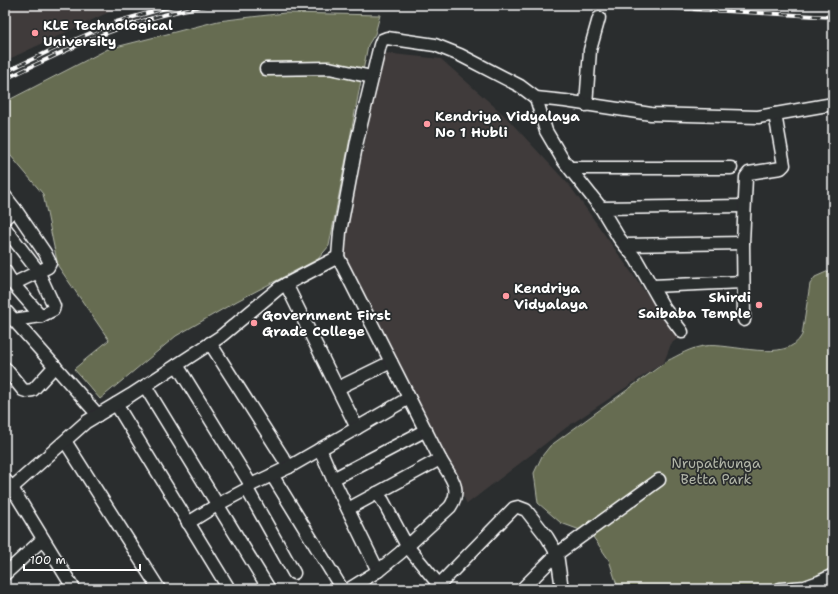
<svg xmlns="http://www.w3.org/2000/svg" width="838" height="594" font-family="'Shantell Sans',sans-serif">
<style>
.built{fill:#3f3b3b}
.green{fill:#666c51;stroke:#b2b6a8}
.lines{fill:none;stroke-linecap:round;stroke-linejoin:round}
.minor-tunnel{stroke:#3f4243;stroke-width:12;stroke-dasharray:12 6;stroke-linecap:butt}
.minor-casing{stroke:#fff;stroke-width:15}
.minor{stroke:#2a2d2e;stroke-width:12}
.rail-casing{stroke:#fff;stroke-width:4}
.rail{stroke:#2a2d2e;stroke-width:2.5;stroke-dasharray:8;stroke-linecap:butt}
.poi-dot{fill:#ff9aa2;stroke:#2a2d2e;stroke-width:1.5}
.labels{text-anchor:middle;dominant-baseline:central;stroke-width:3.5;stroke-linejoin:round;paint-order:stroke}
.poi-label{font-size:14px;font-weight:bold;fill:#fff;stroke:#2a2d2e;text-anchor:start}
.park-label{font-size:14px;fill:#b2b6a8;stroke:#2a2d2e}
</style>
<rect width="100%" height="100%" fill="#2a2d2e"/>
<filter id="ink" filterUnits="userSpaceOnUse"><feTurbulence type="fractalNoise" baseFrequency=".025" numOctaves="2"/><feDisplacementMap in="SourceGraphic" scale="8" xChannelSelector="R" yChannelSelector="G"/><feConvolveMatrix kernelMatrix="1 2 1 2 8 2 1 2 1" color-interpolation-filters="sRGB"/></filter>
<g filter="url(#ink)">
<!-- built -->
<g class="built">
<path d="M5 5H124L5 61Z"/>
<path d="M383 53 441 59 505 116 570 186 678 338 671 344 664 362 567 427 467 504 342 254Z"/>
</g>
<!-- green -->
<g class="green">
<path d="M285 13 380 15 375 34 368 45 329 246 318 259 237 301 176 336 100 399 74 369 109 340 58 266 43 194 5 149V102L108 49 218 21Z"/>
<path d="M833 269V589H616L617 585 609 560 591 534 561 523 538 503 534 473 542 456 550 446 667 361C679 355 690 348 704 346 730 342 787 365 802 335L810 284 815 277Z"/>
</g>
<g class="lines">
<!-- minor-tunnel -->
<path class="minor-tunnel" d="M599 18 602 5"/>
<!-- minor casing -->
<g class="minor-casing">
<g id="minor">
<path d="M266 69 329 68 372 77"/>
<path d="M536 98 546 131 563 160 601 208 619 238 636 259 664 308 682 332"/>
<path d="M586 105 590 50 599 18"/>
<path d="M570 168H731"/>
<path d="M5 196 15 209 5 218"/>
<path d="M601 208 744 206"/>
<path d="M5 228 38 271 54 306 53 310 41 316"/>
<path d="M625 245 743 243"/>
<path d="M5 271 13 284 41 316 13 320"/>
<path d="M13 284 48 267 50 263 45 253 15 209"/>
<path d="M286 284 357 428"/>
<path d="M652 286 743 282"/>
<path d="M5 310 98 415"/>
<path d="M744 320 743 243 746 177 749 173 781 168 784 165 775 114"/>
<path d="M210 343 289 467"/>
<path d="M177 365 251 485"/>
<path d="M5 368 23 390 26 391 33 390 55 366"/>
<path d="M145 386 269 589"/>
<path d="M338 388 391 362"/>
<path d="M116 404 229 589"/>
<path d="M65 441 159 589"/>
<path d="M320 449 333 479 378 571"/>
<path d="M272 475 342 589"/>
<path d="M333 479 426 430"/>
<path d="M5 480 12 488 74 589"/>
<path d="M247 489 294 573"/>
<path d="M377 493 383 501 407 546 439 585"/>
<path d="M5 494 86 422 131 395 220 337 279 288 338 257"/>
<path d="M348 509 440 459"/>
<path d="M188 523 217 505 247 489 251 485 289 467 409 398"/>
<path d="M5 574 43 539"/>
<path d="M349 589 378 571 400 553 450 507C463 488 450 477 440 459L338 257 340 232 357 141 380 45 382 40 387 38 435 45 460 55 520 86 536 98 565 101 651 114 758 117 833 104"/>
<path d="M435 589 514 508 518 507 526 510 547 537 557 554 562 589"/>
<path d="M522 589 557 554 659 480"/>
<path d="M780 589 805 587 819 582 833 575"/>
</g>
</g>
<!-- minor -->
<use href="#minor" class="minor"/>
<!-- rail casing -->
<g class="rail-casing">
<g id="rail">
<path d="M621 5 833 17"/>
<path d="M5 72 58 47 116 22 176 5"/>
<path d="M5 79C42 62 79 43 117 29 146 19 177 11 206 5"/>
</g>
</g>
<!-- rail -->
<use href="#rail" class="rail"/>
</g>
</g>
<!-- markers -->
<g class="poi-dot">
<circle cx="35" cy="33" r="4"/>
<circle cx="427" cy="124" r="4"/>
<circle cx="506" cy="296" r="4"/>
<circle cx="759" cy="305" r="4"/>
<circle cx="254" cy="323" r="4"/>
</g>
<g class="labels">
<!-- poi labels -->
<g class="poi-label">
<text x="43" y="25">KLE Technological<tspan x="43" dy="16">University</tspan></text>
<text x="435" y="116">Kendriya Vidyalaya<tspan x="435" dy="16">No 1 Hubli</tspan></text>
<text x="514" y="288">Kendriya<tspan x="514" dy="16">Vidyalaya</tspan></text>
<text x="751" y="297" text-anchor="end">Shirdi<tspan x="751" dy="16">Saibaba Temple</tspan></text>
<text x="262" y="315">Government First<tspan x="262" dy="16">Grade College</tspan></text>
</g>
<!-- park labels -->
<g class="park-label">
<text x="716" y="463">Nrupathunga<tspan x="716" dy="16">Betta Park</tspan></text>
</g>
</g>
<!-- margin -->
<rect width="838" height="594" fill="none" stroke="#2a2d2e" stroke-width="20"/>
<rect x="10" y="10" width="818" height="574" fill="none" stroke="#fff" stroke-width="1.5" filter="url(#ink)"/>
<!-- scale -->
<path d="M24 564v6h116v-6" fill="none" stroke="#ffffff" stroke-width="2"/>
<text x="30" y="564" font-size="12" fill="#ffffff" stroke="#2a2d2e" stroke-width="3" paint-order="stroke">100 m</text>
</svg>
